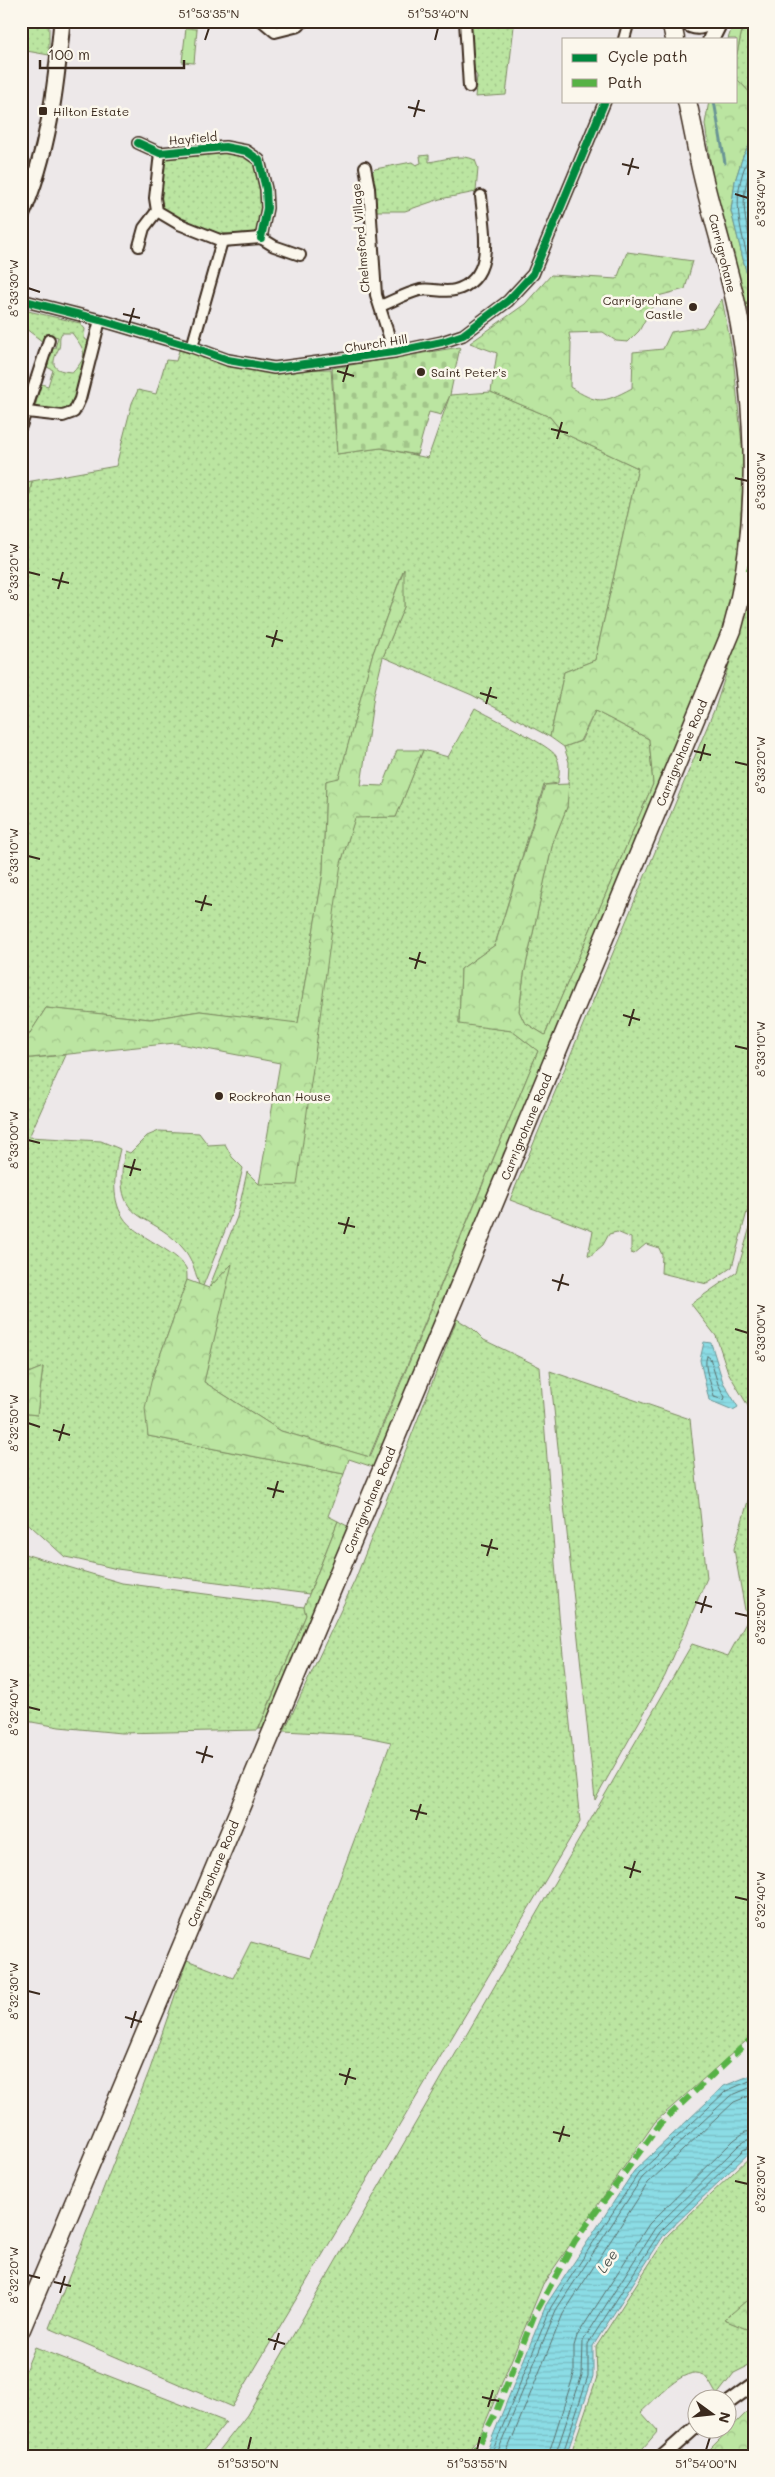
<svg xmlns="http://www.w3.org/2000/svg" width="775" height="2477" font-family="Mali,sans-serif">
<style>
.grass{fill:url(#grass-dots);stroke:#7b8860;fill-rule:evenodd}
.forest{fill:url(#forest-crowns);stroke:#7b8860}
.cemetery{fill:url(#cemetery-stones);stroke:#7b8860}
.pitch{fill:#bbe5a1;stroke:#7b8860}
.water{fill:url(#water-rules);stroke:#6b9595}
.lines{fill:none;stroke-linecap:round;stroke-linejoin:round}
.shore{stroke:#5b716e;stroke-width:1}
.stream{stroke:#6b9595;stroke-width:3}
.minor-casing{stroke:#3b2a1e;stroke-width:14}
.tertiary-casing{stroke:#3b2a1e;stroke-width:16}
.secondary-casing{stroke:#3b2a1e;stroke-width:19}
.trunk-casing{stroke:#3b2a1e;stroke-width:21}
.minor{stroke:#fbf7ec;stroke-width:10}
.tertiary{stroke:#fbf7ec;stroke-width:12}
.secondary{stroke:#fbf7ec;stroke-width:15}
.trunk{stroke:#fbf7ec;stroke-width:18}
.quiet{stroke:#57b245;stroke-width:6;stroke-dasharray:12 6;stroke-linecap:butt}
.cycleway-casing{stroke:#fbf7ec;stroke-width:11}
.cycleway{stroke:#00873e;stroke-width:8}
.ticks{fill:none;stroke:#3b2a1e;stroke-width:2}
.poi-dot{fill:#3b2a1e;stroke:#fbf7ec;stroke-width:2}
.labels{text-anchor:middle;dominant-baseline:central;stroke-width:5;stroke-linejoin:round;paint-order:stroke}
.poi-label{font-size:12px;fill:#3b2a1e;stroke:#fbf7ec;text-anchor:start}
.street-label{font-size:12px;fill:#3b2a1e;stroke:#fbf7ec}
.water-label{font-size:14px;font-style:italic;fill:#4f5650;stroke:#fbf7ec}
.neatline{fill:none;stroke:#3b2a1e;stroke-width:2}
.ticks-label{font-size:12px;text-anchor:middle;fill:#3b2a1e}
</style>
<defs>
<pattern id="grass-dots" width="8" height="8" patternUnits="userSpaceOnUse" patternTransform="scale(1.25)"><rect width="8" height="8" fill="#bbe5a1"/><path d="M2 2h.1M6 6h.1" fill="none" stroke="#a2c58a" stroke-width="1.8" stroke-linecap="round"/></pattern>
<pattern id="forest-crowns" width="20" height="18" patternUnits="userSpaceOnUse" patternTransform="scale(1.25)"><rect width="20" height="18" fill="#bbe5a1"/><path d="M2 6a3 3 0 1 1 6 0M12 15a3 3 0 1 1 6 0" fill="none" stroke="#a2c58a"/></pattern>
<pattern id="cemetery-stones" width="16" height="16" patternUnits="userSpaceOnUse" patternTransform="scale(1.25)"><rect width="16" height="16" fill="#bbe5a1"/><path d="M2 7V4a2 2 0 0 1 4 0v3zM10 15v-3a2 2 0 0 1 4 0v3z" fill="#a2c58a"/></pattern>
<pattern id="water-rules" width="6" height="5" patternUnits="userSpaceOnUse" patternTransform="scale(1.25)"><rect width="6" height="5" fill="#8bdce5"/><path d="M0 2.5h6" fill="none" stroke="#79bdc4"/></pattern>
</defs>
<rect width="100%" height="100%" fill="#ede8e9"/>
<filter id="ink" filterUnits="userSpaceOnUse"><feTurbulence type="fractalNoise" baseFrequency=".02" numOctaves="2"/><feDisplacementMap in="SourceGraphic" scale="10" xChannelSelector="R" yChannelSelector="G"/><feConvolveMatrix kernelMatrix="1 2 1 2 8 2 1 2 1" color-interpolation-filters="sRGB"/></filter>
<g filter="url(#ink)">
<!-- grass -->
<g class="grass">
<path d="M21 21H49V55L21 50Z"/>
<path d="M744 21H754V97L736 78V58Z"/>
<path d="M468 24 514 26 506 95 475 97 477 76 469 62Z"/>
<path d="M234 152 244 154 257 166 263 208 256 232 251 236 197 231 163 212 159 192 163 160 168 156Z"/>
<path d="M429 155V162C443 160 462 153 475 160L478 168 476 192 440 199 405 211H374L370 174 375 169 412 162 416 165 421 163 420 156Z"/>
<path d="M24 310 80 323 85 329 84 339 89 341 73 404 67 410 42 412 35 407 41 384 48 386 53 370 47 367 52 348H55L58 337 47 334 43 342 21 325ZM62 333H72C84 350 90 354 73 372 52 371 50 365 59 348 61 342 58 338 62 333Z"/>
<path d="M180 347 192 349 202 358 270 370 331 369 337 454 381 448 428 458 450 395 491 392 550 417 563 433 638 468 595 660 564 672 550 737 472 695 383 657 404 607 403 571 372 656 339 779 326 781 323 873 298 1024 200 1011 150 1019 46 1008 25 1041H21V526L24 525 32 481 116 466 132 403 138 390 156 394 166 360 176 361Z"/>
<path d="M754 587V1186L732 1267 707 1284 661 1273 662 1255 659 1248 646 1244 634 1254 631 1253V1238L617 1232 609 1234 603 1245 590 1256 588 1255 593 1231 510 1200 715 708Z"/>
<path d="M475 708C490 717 550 745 556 756 561 765 559 774 558 783L544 785 495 945 461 969 459 1023 512 1031 538 1051 369 1457 281 1431 204 1382 231 1265 209 1288 237 1217 247 1172 259 1184 341 863 355 817H396L423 750 448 757Z"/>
<path d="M595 711 649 739 653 784 545 1035 524 1022 519 1011 524 974 553 842 567 807 569 762 564 747 581 741Z"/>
<path d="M66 1055 29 1137 101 1141 120 1149C115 1170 110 1197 123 1217 135 1237 176 1250 186 1268 187 1271 187 1277 187 1280L152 1378 148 1436 344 1474 328 1516 338 1521 309 1594 117 1569 75 1559 65 1557 21 1517V1413L37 1415 43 1367 21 1376V1059Z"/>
<path d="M159 1131 199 1133 208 1145 225 1144 232 1157 243 1168 232 1213 203 1286 199 1285C196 1274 193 1262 186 1252 152 1208 110 1229 125 1151L130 1153 147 1136Z"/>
<path d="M754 1213V1416L728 1372 716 1336 691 1304 737 1272Z"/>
<path d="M457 1319 473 1329 484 1340 540 1367 559 1615 580 1822 232 2407 49 2328 150 2069 187 1960 233 1978 251 1942 310 1958 391 1742 357 1735 284 1731 355 1580Z"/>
<path d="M550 1371 690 1419 707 1578 665 1676 595 1800Z"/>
<path d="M754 1447V2034L655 2122 543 2284 479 2438 463 2456H215L247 2415 692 1644 728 1656 747 1621 734 1549 751 1491 749 1461Z"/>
<path d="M21 1553 122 1583 304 1607 306 1615 258 1730 121 1733 59 1727 21 1720Z"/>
<path d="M754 2153V2294L725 2320 754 2332V2363L734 2373 717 2395C713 2389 709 2379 703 2375 685 2364 654 2401 641 2412L658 2431 636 2456H570L597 2377 596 2347 668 2235Z"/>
<path d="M35 2347 226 2422 199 2456H21V2381Z"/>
</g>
<!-- forest -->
<g class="forest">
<path d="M734 21H744L736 58V39H728Z"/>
<path d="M736 78 754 97V137L743 156 735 181 731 211 751 291 752 299 745 316 714 187 705 124 709 101H736Z"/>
<path d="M627 252 693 261 685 289 658 296 639 331 628 342 616 341 603 332 569 333 571 344 570 387C598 404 602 404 632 388L633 352 663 349 671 332 703 327 722 299 733 356 744 464 737 579 715 659 376 1468 349 1459 344 1474 148 1436 145 1408 152 1378 187 1280 209 1288 232 1264 204 1382 281 1431 370 1457 538 1051 512 1031 459 1024 461 969 495 945 545 785 569 784 567 807 553 842 524 974 519 1011 524 1022 545 1035 653 784 649 739 595 711 580 741 564 747 550 737 564 672 595 660 638 468 563 433 550 417 491 392 497 353 470 343 525 304 551 275 617 279Z"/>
<path d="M32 481 24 525 21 526V483Z"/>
<path d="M404 569V607L383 657 374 695 361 785 383 786 397 750H423L396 817 355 818 341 863 297 1185 259 1184 280 1063 175 1043 21 1059V1041H25L46 1008 150 1019 200 1011 298 1023 323 873 326 781 339 778 372 656Z"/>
<path d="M43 1367 37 1415 21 1413V1376Z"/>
<path d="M338 1521 349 1527 269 1728 259 1729 306 1615 304 1607Z"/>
<path d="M754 2294V2332L724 2320Z"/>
<path d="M754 2405V2456H703Z"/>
</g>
<!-- cemetery -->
<path class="cemetery" d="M460 347 450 395 441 415 429 412 417 455 381 448 337 454 332 368Z"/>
<!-- pitch -->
<path class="pitch" d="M186 28 197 29 194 63 182 62Z"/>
<!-- water -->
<g class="water">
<path d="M754 137V312L751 291 731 211 735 181 743 156Z"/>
<path d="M704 1342 711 1343 723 1382 738 1407 733 1410 709 1400 700 1360Z"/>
<path d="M754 2074V2148L664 2235 593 2346V2376L566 2456H481L488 2448 546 2305 634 2171 724 2086Z"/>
</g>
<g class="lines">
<!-- shore -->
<g class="shore">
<path d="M754 147C726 196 741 230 754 281"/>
<path d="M754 160C738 198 744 217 754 255"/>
<path d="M707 1356 710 1358 718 1384 725 1397 724 1400 714 1397C713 1385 702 1368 707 1356Z"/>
<path d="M488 2456 493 2450 551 2307 638 2174 726 2091 754 2079"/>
<path d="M496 2456 556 2310 642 2178 730 2096 754 2086"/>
<path d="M505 2456 563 2314 648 2183 734 2102 754 2094"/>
<path d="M548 2456 574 2374V2346L577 2336 649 2224 734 2140 745 2132 754 2131"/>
<path d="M555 2456 582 2375 583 2341 655 2228 739 2145 747 2140 754 2138"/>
<path d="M562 2456 588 2376V2344L660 2232 743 2150 754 2145"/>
</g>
<!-- stream -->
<path class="stream" d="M714 101 725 163"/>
<!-- minor casing -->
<g class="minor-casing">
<g id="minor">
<path d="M262 21 275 32 299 26 303 21"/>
<path d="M465 21 469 87"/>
<path d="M624 39 629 21"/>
<path d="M138 143 160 153 225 147 246 151 259 160 266 189 267 208 261 238"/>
<path d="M160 153 155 198 157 211 179 224 222 241 261 238 274 246 300 255"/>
<path d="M365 167 369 188 376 295 394 352"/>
<path d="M139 246 144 228 157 211"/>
<path d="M21 300 100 320 192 347 228 360 274 368 394 352 442 342 463 335 508 301 533 274 605 101"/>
<path d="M380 306C393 301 407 293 420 290 431 288 444 293 455 290 497 279 484 228 481 196"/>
<path d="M192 347 222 241"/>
<path d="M27 412 63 416 74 412 80 399 100 320"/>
<path d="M21 426 49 340"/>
</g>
</g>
<!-- tertiary casing -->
<g class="tertiary-casing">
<g id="tertiary">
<path d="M728 2403 754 2384"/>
<path d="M663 2456 698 2425"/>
</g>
</g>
<!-- secondary casing -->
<g class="secondary-casing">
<g id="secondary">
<path d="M685 21C696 30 702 26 714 21"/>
<path d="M711 39 720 21"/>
<path d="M21 216C48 154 56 88 62 21"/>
</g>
</g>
<!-- trunk casing -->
<g class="trunk-casing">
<g id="trunk">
<path d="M671 21 675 39"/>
<path id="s1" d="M21 2329 469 1263 732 630C761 527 757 408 736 304 726 258 711 213 701 168 696 146 692 123 687 101"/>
</g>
</g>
<!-- minor -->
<use href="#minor" class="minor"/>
<!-- tertiary -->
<use href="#tertiary" class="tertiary"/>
<!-- secondary -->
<use href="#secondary" class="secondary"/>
<!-- trunk -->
<use href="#trunk" class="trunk"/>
<!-- quiet -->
<g class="quiet">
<path d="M747 567 754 570"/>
<path d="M469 2456 480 2443 495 2414 534 2316 575 2241 660 2124 754 2036"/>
</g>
<!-- cycleway casing -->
<g class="cycleway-casing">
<g id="cycleway">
<path d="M138 143 160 153 225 147 246 151 259 160 266 189 267 208 261 238"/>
<path d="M21 300 100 320 192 347 228 360 274 368 394 352 442 342 463 335 508 301 533 274 605 101"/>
</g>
</g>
<!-- cycleway -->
<use href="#cycleway" class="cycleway"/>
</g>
</g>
<!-- ticks -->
<path class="ticks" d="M205 40 209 28M435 40 438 28M408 107 425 111M414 117 419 100M622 164 639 168M628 175 633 158M735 194 748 198M28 288 40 292M123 314 140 318M129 325 134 308M337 371 354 376M343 382 348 365M551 429 568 433M557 439 562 422M735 478 748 481M28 572 40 575M52 579 69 583M58 589 63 572M266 636 283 641M272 647 277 630M480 693 497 698M486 704 491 687M694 751 711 755M700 761 705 744M735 762 748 765M28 856 40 859M195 901 212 905M201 911 206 895M409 958 426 963M415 969 420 952M623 1015 640 1020M629 1026 634 1009M735 1046 748 1049M28 1140 40 1143M124 1166 141 1170M130 1176 135 1159M338 1223 355 1227M344 1234 349 1217M552 1280 569 1285M558 1291 563 1274M735 1329 748 1333M28 1423 40 1427M53 1430 70 1435M59 1441 64 1424M267 1488 284 1492M273 1498 278 1481M481 1545 498 1549M487 1556 492 1539M695 1602 712 1607M701 1613 706 1596M735 1613 748 1616M28 1707 40 1710M196 1752 213 1757M202 1763 207 1746M410 1810 427 1814M416 1820 421 1804M624 1867 641 1872M630 1878 635 1861M735 1897 748 1900M28 1991 40 1994M125 2017 142 2022M131 2028 136 2011M339 2074 356 2079M345 2085 350 2068M553 2132 570 2136M559 2142 564 2126M735 2181 748 2184M28 2275 40 2278M54 2282 71 2286M60 2293 65 2276M268 2339 285 2344M274 2350 279 2333M482 2397 499 2401M488 2407 493 2390M248 2450 251 2437M477 2450 480 2437M706 2450 710 2437"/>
<!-- markers -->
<g class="poi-dot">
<rect x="38" y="106" width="10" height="10" rx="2.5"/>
<circle cx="693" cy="307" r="5"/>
<circle cx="421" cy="372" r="5"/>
<circle cx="219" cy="1096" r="5"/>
</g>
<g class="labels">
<!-- poi labels -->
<g class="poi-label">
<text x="53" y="111">Hilton Estate</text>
<text x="683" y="300" text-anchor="end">Carrigrohane<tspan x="683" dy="14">Castle</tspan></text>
<text x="431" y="372">Saint Peter's</text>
<text x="229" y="1096">Rockrohan House</text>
</g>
<!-- street labels -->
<g class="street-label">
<text transform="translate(193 138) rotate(-5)">Hayfield</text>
<text transform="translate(360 238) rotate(-95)">Chelmsford Village</text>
<text transform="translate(723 253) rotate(76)">Carrigrohane</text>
<text transform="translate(376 343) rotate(-9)">Church Hill</text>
<text stroke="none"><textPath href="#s1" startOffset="1709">Carrigrohane Road</textPath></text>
<text stroke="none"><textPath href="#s1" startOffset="1304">Carrigrohane Road</textPath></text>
<text stroke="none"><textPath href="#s1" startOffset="899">Carrigrohane Road</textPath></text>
<text stroke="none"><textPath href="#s1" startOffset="494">Carrigrohane Road</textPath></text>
</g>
<!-- water labels -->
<g class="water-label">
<text transform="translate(607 2261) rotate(-55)">Lee</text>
</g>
</g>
<!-- margin -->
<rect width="775" height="2477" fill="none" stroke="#fbf7ec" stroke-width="55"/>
<!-- legend -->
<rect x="562" y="38" width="175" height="65" fill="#fbf7ec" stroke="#aea59a"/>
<rect x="572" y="54" width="25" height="8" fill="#00873e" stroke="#aea59a"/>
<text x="608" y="62" font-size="15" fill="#3b2a1e">Cycle path</text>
<rect x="572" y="79" width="25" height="8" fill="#57b245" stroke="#aea59a"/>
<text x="608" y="88" font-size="15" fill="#3b2a1e">Path</text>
<!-- north arrow -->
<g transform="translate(712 2414) rotate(105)"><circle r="24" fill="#fbf7ec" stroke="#aea59a"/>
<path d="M0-4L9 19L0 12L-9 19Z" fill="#3b2a1e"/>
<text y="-8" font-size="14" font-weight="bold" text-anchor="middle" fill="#3b2a1e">N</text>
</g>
<!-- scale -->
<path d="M40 60v8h144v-8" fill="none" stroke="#3b2a1e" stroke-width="2.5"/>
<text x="48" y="60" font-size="15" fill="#3b2a1e" stroke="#fbf7ec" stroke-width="4" paint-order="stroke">100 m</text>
<rect x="28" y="28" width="720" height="2422" class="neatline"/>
<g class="ticks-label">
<text x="209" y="18">51°53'35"N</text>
<text x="438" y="18">51°53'40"N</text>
<text transform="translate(761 198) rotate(-90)" y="4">8°33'40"W</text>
<text transform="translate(14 288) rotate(-90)" y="4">8°33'30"W</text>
<text transform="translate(761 481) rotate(-90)" y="4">8°33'30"W</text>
<text transform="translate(14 572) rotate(-90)" y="4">8°33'20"W</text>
<text transform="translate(761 765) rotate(-90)" y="4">8°33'20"W</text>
<text transform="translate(14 856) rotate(-90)" y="4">8°33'10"W</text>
<text transform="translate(761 1049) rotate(-90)" y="4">8°33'10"W</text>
<text transform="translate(14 1140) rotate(-90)" y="4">8°33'00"W</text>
<text transform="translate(761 1333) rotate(-90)" y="4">8°33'00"W</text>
<text transform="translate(14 1423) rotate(-90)" y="4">8°32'50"W</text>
<text transform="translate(761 1616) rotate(-90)" y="4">8°32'50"W</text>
<text transform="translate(14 1707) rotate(-90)" y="4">8°32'40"W</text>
<text transform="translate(761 1900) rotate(-90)" y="4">8°32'40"W</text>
<text transform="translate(14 1991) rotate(-90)" y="4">8°32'30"W</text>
<text transform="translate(761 2184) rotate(-90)" y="4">8°32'30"W</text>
<text transform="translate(14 2275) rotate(-90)" y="4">8°32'20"W</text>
<text x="248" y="2468">51°53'50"N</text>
<text x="477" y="2468">51°53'55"N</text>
<text x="706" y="2468">51°54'00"N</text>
</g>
</svg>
